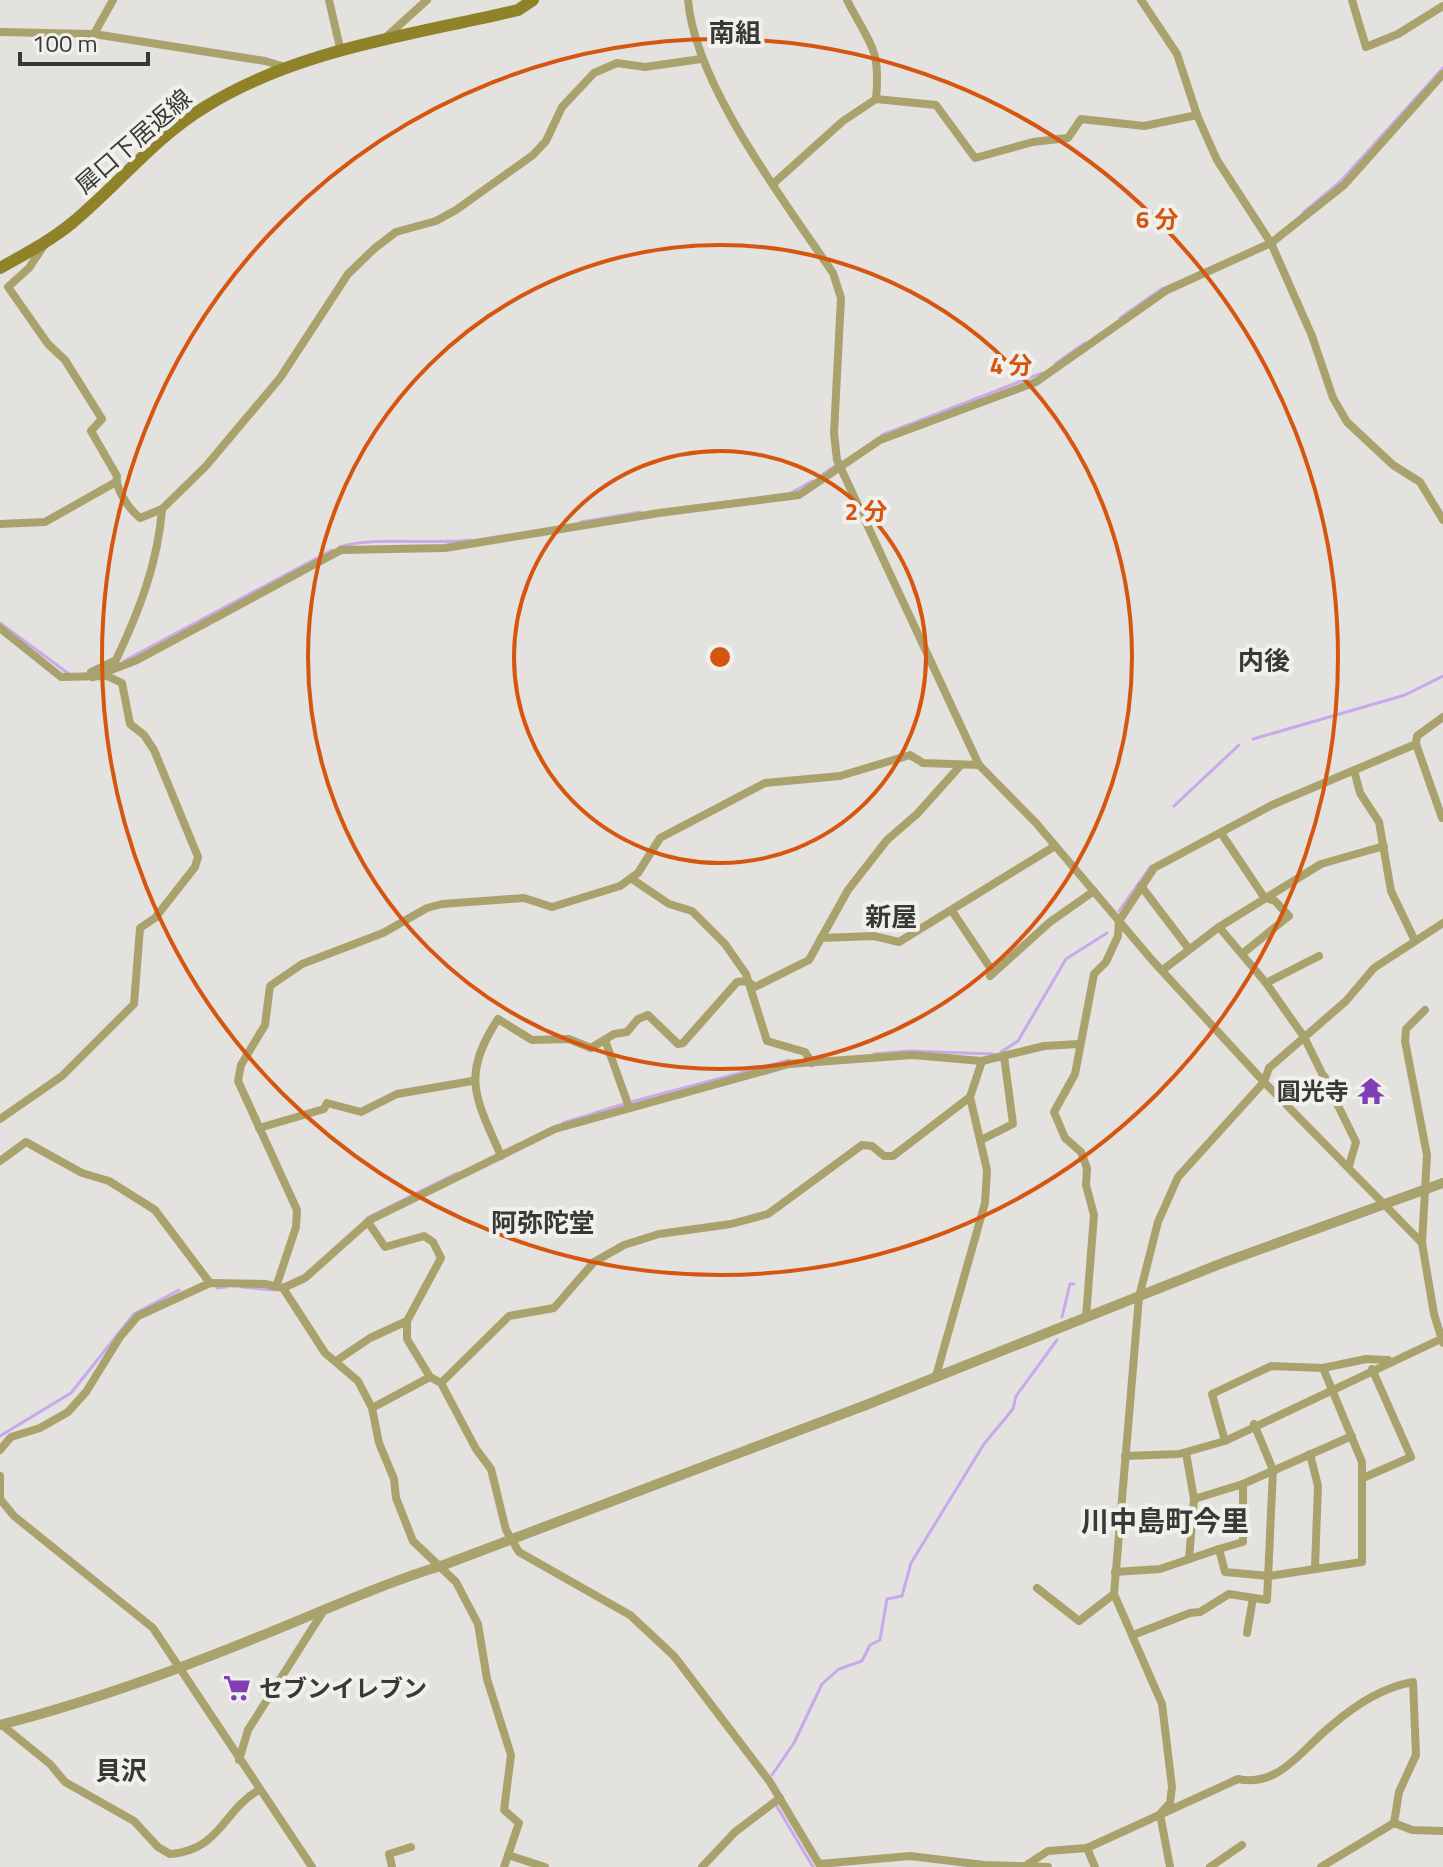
<svg xmlns="http://www.w3.org/2000/svg" width="1443" height="1867" font-family="'Titillium Web','Noto Sans JP',sans-serif">
<style>
.lines{fill:none;stroke-linecap:round;stroke-linejoin:round}
.stream{stroke:#caa8ec;stroke-width:3}
.minor{stroke:#aaa26d;stroke-width:8}
.tertiary{stroke:#aaa26d;stroke-width:10}
.secondary{stroke:#8f8228;stroke-width:12}
.ring{fill:none;stroke:#d65610;stroke-width:4}
.labels{text-anchor:middle;dominant-baseline:central;stroke-width:8;stroke-linejoin:round;paint-order:stroke}
.street-label{font-size:24px;fill:#393837;stroke:#f0f0ec}
.poi-label{font-size:24px;font-weight:bold;fill:#393837;stroke:#f0f0ec;text-anchor:end}
.neighbourhood-label{font-size:26px;font-weight:bold;fill:#393837;stroke:#f0f0ec}
.quarter-label{font-size:28px;font-weight:bold;fill:#393837;stroke:#f0f0ec}
.centre{fill:#d65610;stroke:#f0f0ec;stroke-width:4}
.ring-label{font-size:24px;text-anchor:middle;font-weight:bold;fill:#d65610;stroke:#f0f0ec;stroke-width:8;stroke-linejoin:round;paint-order:stroke}
</style>
<rect width="100%" height="100%" fill="#e3e2df"/>
<g class="lines">
<!-- stream -->
<g class="stream">
<path d="M1304 212 1340 182 1443 68"/>
<path d="M1120 318 1163 288"/>
<path d="M1055 364 1085 343"/>
<path d="M882 435 1042 373"/>
<path d="M822 475 839 463"/>
<path d="M791 493 812 481"/>
<path d="M581 522 640 512"/>
<path d="M339 547C378 536 429 545 471 540"/>
<path d="M0 623 69 674"/>
<path d="M124 661 332 550"/>
<path d="M1253 739 1405 695 1443 676"/>
<path d="M1174 806 1239 745"/>
<path d="M1119 911 1151 866"/>
<path d="M1001 1052 1018 1041 1066 959 1107 933"/>
<path d="M874 1054 908 1051 994 1054"/>
<path d="M631 1102 789 1060"/>
<path d="M563 1123 624 1104"/>
<path d="M367 1218 457 1173"/>
<path d="M242 1287 274 1290"/>
<path d="M217 1288 226 1287"/>
<path d="M1062 1317 1070 1284H1074"/>
<path d="M0 1436 71 1393 134 1314 179 1290"/>
<path d="M772 1775 794 1743 822 1684 839 1669 862 1661 870 1645 880 1640 887 1599 902 1596 911 1563 984 1444 1013 1409 1016 1396 1057 1340"/>
<path d="M776 1805 813 1867"/>
</g>
<!-- minor -->
<g class="minor">
<path d="M329 0 341 52"/>
<path d="M688 0C695 85 785 202 833 273L841 298 834 433 837 460 979 765 1036 823 1152 960 1264 1082 1422 1243"/>
<path d="M847 0C869 44 881 46 876 99L936 105 975 158 1033 142 1068 138 1081 119 1144 126 1197 115"/>
<path d="M1141 0 1177 54 1197 115 1217 160 1271 243 1312 336 1333 398 1347 422 1393 465 1420 482 1443 520"/>
<path d="M1352 0 1366 47 1398 34 1443 6"/>
<path d="M0 32 94 34 265 61 285 67"/>
<path d="M94 34 113 0"/>
<path d="M385 38 427 0"/>
<path d="M774 183 843 121 876 99"/>
<path d="M45 244 29 268 8 287 48 344 65 360 102 419 91 431 117 476C115 489 129 509 140 518L162 509 206 466 280 378 348 274 375 248 396 232 436 221 456 210 533 155 546 141 562 107 594 73 617 63 645 67 701 59"/>
<path d="M0 524 45 522 116 482"/>
<path d="M0 628 61 677 107 676 122 683 130 724 144 735 154 750 198 857 195 867 155 918 140 928 134 1004 62 1076 0 1119"/>
<path d="M93 677 137 660 341 550 445 548 659 513 799 495 880 440 1036 382 1167 290 1271 243 1344 185 1443 74"/>
<path d="M93 677 91 672 116 660C139 611 158 563 162 509"/>
<path d="M1416 744 1442 818"/>
<path d="M1354 770 1360 793 1379 822 1391 891 1415 941"/>
<path d="M1221 833 1264 897 1275 901 1289 916 1242 954"/>
<path d="M632 879 669 904 692 911 725 944 746 974 767 1041 805 1052 812 1063"/>
<path d="M1141 886 1189 949"/>
<path d="M952 911 993 972"/>
<path d="M1219 927 1266 983 1304 1037 1356 1142 1349 1166"/>
<path d="M821 938 874 936 899 942 1055 846"/>
<path d="M1164 969 1219 927 1321 864 1384 846"/>
<path d="M990 976 1050 922 1094 891"/>
<path d="M1266 983 1319 956"/>
<path d="M1425 1010 1406 1029 1405 1041 1427 1155 1422 1243 1434 1314 1443 1343"/>
<path d="M605 1040 629 1107"/>
<path d="M1284 1102 1325 1077"/>
<path d="M259 1128 324 1109 327 1103 361 1112 397 1094 472 1081"/>
<path d="M981 1140 1013 1124 1004 1056"/>
<path d="M501 1156C476 1098 460 1077 498 1019L532 1040 569 1039 591 1048 614 1034 627 1032 638 1019 648 1015 678 1044 683 1043 737 982 747 981 755 987 809 960 848 890 887 840 917 814 960 766"/>
<path d="M0 1161 26 1142 82 1173 109 1181 155 1210 210 1283"/>
<path d="M368 1222 385 1247 424 1236 433 1242 441 1258 407 1321"/>
<path d="M276 1287 296 1227 297 1210 238 1081 241 1065 265 1025 270 986 302 964 383 933 427 908 442 904 524 898 552 907 620 886 638 873 660 838 765 783 840 776 910 755 923 763 979 765"/>
<path d="M283 1288 325 1353 358 1381 372 1408 379 1443 394 1479 396 1498 413 1541 456 1582 478 1624 487 1679 511 1755 504 1810 519 1823 504 1867"/>
<path d="M1086 1317 1094 1215 1086 1185 1087 1168 1081 1152 1065 1138 1054 1112 1075 1074 1094 974 1106 962 1118 936 1119 921 1154 868 1272 805 1416 744 1417 736 1443 717"/>
<path d="M336 1361 370 1338 407 1321V1339L430 1377"/>
<path d="M936 1376 985 1203 987 1170 970 1097 982 1061"/>
<path d="M441 1383 509 1316 554 1308 594 1262 624 1245 659 1234 731 1224 768 1214 862 1145 872 1146 884 1156H893L970 1097"/>
<path d="M372 1408 430 1377 441 1383 476 1449 491 1469 506 1530 519 1552 630 1615 674 1656 770 1782 819 1864 910 1856 984 1865 1048 1867"/>
<path d="M1225 1441 1212 1394 1271 1366 1323 1368 1366 1359 1388 1360"/>
<path d="M0 1450 11 1437 40 1428 68 1412 86 1392 120 1337 138 1316 210 1283 265 1284 283 1288 305 1278 370 1220 555 1129 789 1064 912 1055 982 1061 1044 1046 1079 1044"/>
<path d="M1186 1453 1194 1499"/>
<path d="M1310 1454 1318 1486 1315 1567"/>
<path d="M1125 1456 1179 1454 1225 1441 1441 1339"/>
<path d="M0 1476V1500"/>
<path d="M1363 1478 1411 1457 1372 1369"/>
<path d="M0 1499 14 1516 153 1628 312 1867"/>
<path d="M1219 1549 1243 1542V1484"/>
<path d="M1189 1559 1194 1499 1243 1484 1352 1436"/>
<path d="M1115 1572 1160 1569 1219 1549 1225 1572 1269 1576 1362 1562V1462L1323 1368"/>
<path d="M1037 1588 1079 1621 1114 1594"/>
<path d="M1247 1633 1253 1598"/>
<path d="M1133 1635 1190 1613 1200 1612 1229 1594 1267 1600 1273 1470 1254 1424"/>
<path d="M2 1725 50 1764 65 1782 134 1821 158 1847 170 1854C221 1850 223 1810 259 1790"/>
<path d="M239 1760 248 1730 324 1610"/>
<path d="M1394 1823 1412 1830 1443 1831"/>
<path d="M508 1855 545 1867"/>
<path d="M1028 1864 1048 1851 1087 1848"/>
<path d="M392 1867 389 1854 411 1847"/>
<path d="M702 1867 735 1832 780 1798"/>
<path d="M1095 1867 1087 1848 1238 1779C1279 1788 1302 1749 1331 1726 1354 1706 1383 1687 1413 1682L1416 1755 1399 1792 1394 1823"/>
<path d="M1170 1867 1160 1814 1170 1803 1172 1787 1162 1704 1114 1594 1139 1297 1158 1222 1178 1177 1264 1082 1269 1068 1346 1001 1374 968 1443 923"/>
<path d="M1210 1867 1242 1845"/>
<path d="M1321 1867 1394 1823"/>
</g>
<!-- tertiary -->
<path class="tertiary" d="M0 1725C109 1697 217 1655 321 1611 361 1595 399 1578 441 1566L866 1405 1225 1262 1443 1183"/>
<!-- secondary -->
<path class="secondary" d="M0 268C25 254 50 241 72 223 117 186 155 137 205 107 298 49 413 35 518 10L533 0"/>
</g>
<!-- distance rings -->
<g class="ring">
<circle cx="720" cy="657" r="206"/>
<circle cx="720" cy="657" r="412"/>
<circle cx="720" cy="657" r="618"/>
</g>
<!-- icons -->
<defs>
<g id="temple-bare" transform="scale(2.16)"><path d="M0-6L5-2H3V0L6.5 2.5H4V6H1.5V3h-3V6H-4V2.5H-6.5L-3 0V-2H-5Z" fill="#813fb4" stroke="#f0f0ec" stroke-width="2.5" paint-order="stroke"/></g>
<g id="supermarket-bare" transform="scale(2.16)"><path d="M-6-5.5h2.5l.6 2H6L4.5 2H-2.5L-4.4-4H-6ZM-1.5 3.2a1.3 1.3 0 1 0 .1 0ZM3 3.2a1.3 1.3 0 1 0 .1 0Z" fill="#813fb4" stroke="#f0f0ec" stroke-width="2.5" paint-order="stroke"/></g>
</defs>
<g fill-rule="evenodd">
<use href="#temple-bare" x="1371" y="1091"/>
<use href="#supermarket-bare" x="237" y="1688"/>
</g>
<g class="labels">
<!-- street labels -->
<g class="street-label">
<text transform="translate(133 141) rotate(-41)">犀口下居返線</text>
</g>
<!-- poi labels -->
<g class="poi-label">
<text x="1349" y="1091">圓光寺</text>
<text x="259" y="1688" text-anchor="start">セブンイレブン</text>
</g>
<!-- neighbourhood labels -->
<g class="neighbourhood-label">
<text x="735" y="32">南組</text>
<text x="1264" y="660">内後</text>
<text x="891" y="916">新屋</text>
<text x="543" y="1222">阿弥陀堂</text>
<text x="121" y="1770">貝沢</text>
</g>
<!-- quarter labels -->
<g class="quarter-label">
<text x="1165" y="1520">川中島町今里</text>
</g>
</g>
<circle cx="720" cy="657" r="12" class="centre"/>
<g class="ring-label">
<text x="1157" y="228">6 分</text>
<text x="1011" y="374">4 分</text>
<text x="866" y="520">2 分</text>
</g>
<!-- scale -->
<path d="M20 52v12h128v-12" fill="none" stroke="#393837" stroke-width="4"/>
<text x="32" y="52" font-size="24" fill="#393837" stroke="#f0f0ec" stroke-width="6" paint-order="stroke">100 m</text>
</svg>
